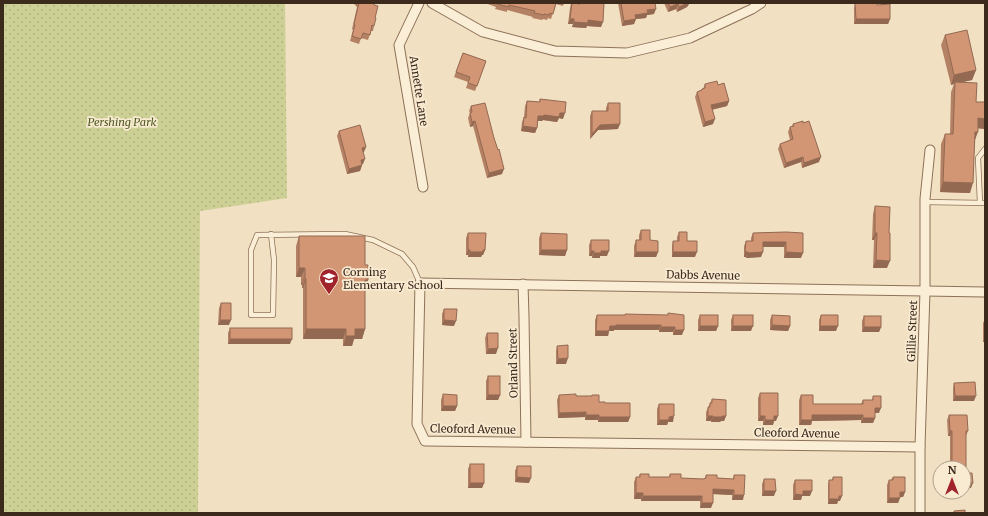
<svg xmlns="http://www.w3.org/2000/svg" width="988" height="516" font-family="Merriweather,serif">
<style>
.green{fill:url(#green-dots)}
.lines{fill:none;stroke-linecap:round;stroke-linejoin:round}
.service-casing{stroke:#8d7158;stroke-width:6}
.minor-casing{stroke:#8d7158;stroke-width:11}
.service{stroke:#fbeed6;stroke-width:4.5}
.minor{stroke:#fbeed6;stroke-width:9}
.wall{fill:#b58165}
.shaded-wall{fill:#936952}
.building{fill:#d29675;stroke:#936952}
.labels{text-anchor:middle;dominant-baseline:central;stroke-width:3.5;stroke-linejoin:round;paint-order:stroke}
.street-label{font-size:11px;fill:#3c2a1d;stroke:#f8ebd2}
.park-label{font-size:11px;font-style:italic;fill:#4f5a22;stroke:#f8ebd2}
.poi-label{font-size:11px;fill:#3c2a1d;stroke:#f8ebd2;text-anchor:start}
</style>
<defs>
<pattern id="green-dots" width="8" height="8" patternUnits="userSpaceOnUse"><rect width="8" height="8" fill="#cdd095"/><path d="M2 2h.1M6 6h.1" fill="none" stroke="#b1b380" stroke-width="1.8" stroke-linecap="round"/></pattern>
</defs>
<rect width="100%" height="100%" fill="#f1e0c2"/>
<!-- green -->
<path class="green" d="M3 3H285L287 198 200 211 198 513H3Z"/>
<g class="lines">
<!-- service casing -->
<g class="service-casing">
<g id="service">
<path d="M925 202 985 203"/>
<path d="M980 203 978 158 985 149"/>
<path d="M271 234 274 260 273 315H251V250L257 235 345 234 373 240 402 254 413 267 420 283"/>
</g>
</g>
<!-- minor casing -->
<g class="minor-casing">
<g id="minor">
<path d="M419 3 399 45 423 187"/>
<path d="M432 3 483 32 555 51 627 53 690 38 752 9 761 3"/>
<path d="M523 284 524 317 526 442"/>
<path d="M920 447 425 441 417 424 420 283 925 291 985 292"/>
<path d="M920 513V447L925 291V199L930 150"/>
</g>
</g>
<!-- service -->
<use href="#service" class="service"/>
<!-- minor -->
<use href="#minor" class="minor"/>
</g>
<!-- wall -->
<g class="wall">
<path d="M353 3H374V26L373 31H371L368 40 361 38 359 44 350 41 353 30 352 29 357 7Z"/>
<path d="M485 3H564L563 6 556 4 551 19 548 18 547 20 543 19 542 20 532 18 533 17 507 10V12L495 9 496 7Z"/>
<path d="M571 3 579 4V3H604L601 27 587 26 586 28 572 27 573 24H568L570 8Z"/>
<path d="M618 3H655L654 14 647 15 646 18 636 19 634 24 622 26Z"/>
<path d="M664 3H692L689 4 687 7 677 12 676 9 668 12Z"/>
<path d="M855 3 877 5 890 19 888 24H854V8Z"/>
<path d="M945 35 976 70 972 80 962 82 976 102H985V129L978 128 975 140 970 193 940 192 941 144 945 134H950L951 92 954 84 951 85 941 45Z"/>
<path d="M463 53 486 61 475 91 466 88 468 82 454 77Z"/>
<path d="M705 84 718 85 729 101 727 106 712 110 713 124 703 127 695 97 697 92 701 90 702 89H703Z"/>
<path d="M540 99 563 119 559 118 557 122 543 120 542 121H538L537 128 535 133 521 131 522 122 524 117 525 106 527 101 539 102Z"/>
<path d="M608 103 618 129 598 130 590 139V116L592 111H606V108Z"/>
<path d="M471 106 502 174 487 178 473 126 470 127 468 118 470 113 469 111Z"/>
<path d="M793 124 819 162 802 168 801 162 784 168 778 149 780 144 790 140 788 132 790 127 792 126Z"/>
<path d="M339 131 366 147 363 152V164H362V165L360 171 347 174 337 136Z"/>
<path d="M875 206 887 268H873L874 240H872L873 214Z"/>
<path d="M641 230 650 240 658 252 656 257H634V246L636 240H639V235Z"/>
<path d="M679 232 687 241 695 257H672V246L673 241H677V237Z"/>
<path d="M786 232 801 258H784V247H763L761 257 746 258V257H744V246L746 241H751V238L753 233Z"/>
<path d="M468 233 485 250 483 255H482L481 257H468V255H466V238Z"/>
<path d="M541 233 567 250 565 256 539 255V238Z"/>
<path d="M299 236 365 265 368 280 365 287V329L362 339H354L352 346H343V339H303V288H302V285H301V277H296V246Z"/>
<path d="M591 240 607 256H600V258H592V256H589V245Z"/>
<path d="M221 303 229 325H218L219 308Z"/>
<path d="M444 309 454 326 442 325V314Z"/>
<path d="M597 315H668L682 335H673V332H659V330H614V331H609L608 336H595V320Z"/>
<path d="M700 315 718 326 716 331H698V320Z"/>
<path d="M733 315 751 331H731V320Z"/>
<path d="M772 315 790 326 788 331 770 330V320Z"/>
<path d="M821 315 836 331H819V320Z"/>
<path d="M864 316 881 327 879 332H862V321Z"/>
<path d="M985 319V342H983V323Z"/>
<path d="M230 328 290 344H228V333Z"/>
<path d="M487 333 496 354H486L485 338Z"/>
<path d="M557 346 566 364H556V351Z"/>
<path d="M488 376 500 395 498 400H486V381Z"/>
<path d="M954 383 974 401H953V388Z"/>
<path d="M760 393 776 421H774L773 425H763V421H758V398Z"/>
<path d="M443 394 457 406 455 411H441V400Z"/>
<path d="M559 395 576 396H591L592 395 599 402 605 403 630 417 628 422H598V420H585V417L558 418 557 400Z"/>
<path d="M801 395 813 404H861L863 400H872L873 396 879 413H875V418L873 423H861V420L812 421 811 425H799V400Z"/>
<path d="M712 399 726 416 724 421H721L720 422H711V421H706V412Z"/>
<path d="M659 404 673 422H668L667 425H657V409Z"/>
<path d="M949 415 968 431 966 436V473L971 488 964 468H950V436H948L947 420Z"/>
<path d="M470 464 484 483 482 488H468V469Z"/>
<path d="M517 466 529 483 515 482V471Z"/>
<path d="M640 474 649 477H669L670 474 681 478 703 479 705 478 706 475 717 478 733 479 734 475 743 500H732V495L713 494 711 508H700V501H641V499H634V482L636 477H639Z"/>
<path d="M833 477 840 501H838L837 504H828V485L829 480H832Z"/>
<path d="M893 477 905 492 903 497H900L898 503H887V485L889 480H891Z"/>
<path d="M764 479 774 496H762V484Z"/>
<path d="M795 480 810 496H802L801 500H793V485Z"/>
</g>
<!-- shaded-wall -->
<g class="shaded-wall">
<path d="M687 3H692L689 4 687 7 677 12 679 7Z"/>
<path d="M678 4 676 9 668 12 670 7Z"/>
<path d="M656 9 654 14 647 15 646 18 636 19 634 24 622 26 624 21 635 15 647 10Z"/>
<path d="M570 19H574L573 24H568Z"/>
<path d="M856 19H890L888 24H854Z"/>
<path d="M588 20 603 22 601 27 587 26 586 28 572 27 574 22Z"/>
<path d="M976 70 972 80 955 84V82L954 84 951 85 954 75Z"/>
<path d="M729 101 727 106 709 110 711 105Z"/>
<path d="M560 113H565L563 119 559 118 557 122 543 120 542 121H536L538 116Z"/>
<path d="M978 118 985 119V129L975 128Z"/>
<path d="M715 119 713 124 703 127 705 122Z"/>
<path d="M475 121 473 126 470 127 472 122Z"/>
<path d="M620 124 618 129 598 130 590 139 592 134 600 125Z"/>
<path d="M523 126 537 128 535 133 521 131Z"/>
<path d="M975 132H978L974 142Z"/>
<path d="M366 147 364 152 360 153 362 148Z"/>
<path d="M803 157 801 162 784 168 786 163Z"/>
<path d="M821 157 819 162 802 168 804 163Z"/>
<path d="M365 159 363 164 359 165 361 160Z"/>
<path d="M362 165 360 171 347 174 349 169Z"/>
<path d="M504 169 502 174 487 178 489 173Z"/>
<path d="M943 182 973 183 970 193 940 192Z"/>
<path d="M875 233H877L874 240H872Z"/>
<path d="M763 242H786L784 247H761Z"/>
<path d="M468 250H470L468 255H466Z"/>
<path d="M483 250H485L483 255H482L481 257H468L470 252Z"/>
<path d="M541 250H567L565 256 539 255Z"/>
<path d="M591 251H594L592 256H589Z"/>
<path d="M601 251H609L607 256H600V258H592L594 253Z"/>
<path d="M636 252H658L656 257H634Z"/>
<path d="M673 252H697L695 257H672Z"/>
<path d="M745 252H748L746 257H744Z"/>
<path d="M763 252 761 257 746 258 748 253Z"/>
<path d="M786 252 803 253 801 258H784Z"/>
<path d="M876 260 890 261 887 268H873Z"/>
<path d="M299 268H305L301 277H296Z"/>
<path d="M305 275 302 285H301Z"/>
<path d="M305 279H306L303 288H302Z"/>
<path d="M365 280H368L364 290Z"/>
<path d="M220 320H231L229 325H218Z"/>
<path d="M444 320 456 321 454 326 442 325Z"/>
<path d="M616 325H661L659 330H614V331H608L610 326Z"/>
<path d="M772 325 790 326 788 331 770 330Z"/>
<path d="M700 326H718L716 331H698Z"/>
<path d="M733 326H753L751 331H731Z"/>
<path d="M820 326H838L836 331H819Z"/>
<path d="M661 327H675L673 332H659Z"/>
<path d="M864 327H881L879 332H862Z"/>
<path d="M306 329H346L343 339H303Z"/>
<path d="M355 329H365L362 339H354L352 346H343L346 336Z"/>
<path d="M675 330H684L682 335H673Z"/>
<path d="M596 331H609L608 336H595Z"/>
<path d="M985 337V342H983Z"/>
<path d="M230 339H292L290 344H228Z"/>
<path d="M498 348 496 354H486L488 349Z"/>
<path d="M568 358 566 364H556L558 359Z"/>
<path d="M488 395H500L498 400H486Z"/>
<path d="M955 396H976L974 401H953Z"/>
<path d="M443 406H457L455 411H441Z"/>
<path d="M875 408H881L879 413H873Z"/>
<path d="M586 412 585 417 558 418 559 413Z"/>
<path d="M586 415H599L598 420H585Z"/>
<path d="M812 415H863L861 420 812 421 811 425H799L801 420Z"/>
<path d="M674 416 673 422H668L667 425H657L659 420 669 417Z"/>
<path d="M708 416H713L711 421H706Z"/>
<path d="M722 416H726L724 421H721L720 422H711L713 417Z"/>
<path d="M760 416H765L763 421H758Z"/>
<path d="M774 416H778L776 421H774L773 425H763L765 420Z"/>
<path d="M599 417H630L628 422H598Z"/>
<path d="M863 418H875L873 423H861Z"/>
<path d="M950 431H952L950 436H948Z"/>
<path d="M517 477 531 478 529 483 515 482Z"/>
<path d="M470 483H484L482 488H468Z"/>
<path d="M964 483H973L971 488H964Z"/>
<path d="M713 489 734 490 732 495 712 494Z"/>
<path d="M764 491H776L774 496H762Z"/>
<path d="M803 491H812L810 496H802L801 500H793L795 494Z"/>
<path d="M900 492H905L903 497H898Z"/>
<path d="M636 493H643L641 499H634Z"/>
<path d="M734 495H744L743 500H732Z"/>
<path d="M643 496H702L700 501H641Z"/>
<path d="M839 496H842L840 501H838L837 504H828L829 499Z"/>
<path d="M889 498H900L898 503H887Z"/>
<path d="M702 503H713L711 508H700Z"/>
</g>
<!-- building -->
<g class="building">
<path d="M359 3H374V5L378 6 375 18H376L374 26 372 25 370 35 363 33 361 39 352 36 355 25 354 24Z"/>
<path d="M497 3H556L553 14 550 13 549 15 544 14V15L534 13 535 11 509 5V7L497 4Z"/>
<path d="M572 3 580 4V3H604L603 22 588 20V23L574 22V19H570Z"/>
<path d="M621 3H655L656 9 647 10 648 13 635 15 636 19 624 21Z"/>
<path d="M668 3H688L679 7 678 4 670 7Z"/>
<path d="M855 3H877V5L890 4V19H856Z"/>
<path d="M967 30 976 70 954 75 945 35Z"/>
<path d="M463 53 486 61 477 86 468 83 470 77 456 72Z"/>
<path d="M717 81 718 85 724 83 729 101 711 105 715 119 705 122 697 92 702 90V89L705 88V84Z"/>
<path d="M955 82 977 83 976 102H985V119L978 118V132H975L973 183 943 182 945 134H953Z"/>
<path d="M540 99 566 102 565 113H560L559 117 544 115V116H538L537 128 523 126 524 117 526 118 527 101 540 102Z"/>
<path d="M485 103 494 138 498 150 499 149 504 169 489 173 475 121 472 122 470 113 472 112 471 106Z"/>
<path d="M608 103H620V124L600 125 592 134V111H608Z"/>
<path d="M803 121V123L809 121 821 157 804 163 803 157 786 163 780 144 793 139 790 127 794 126 793 124Z"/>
<path d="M360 125 366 147 362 148 365 159 361 160 362 165 349 169 339 131Z"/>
<path d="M875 206 890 207 889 233H890V261L876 260 877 233H875Z"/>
<path d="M641 230H650V240L658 241V252H636V240H641Z"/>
<path d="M679 232H687V241H697V252H673V241H679Z"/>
<path d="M786 232 803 233V253L786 252V242H763V252L748 253V252H745L746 241H753V233Z"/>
<path d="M468 233H486L485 250H483V252H470V250H468Z"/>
<path d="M541 233 567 234V250H541Z"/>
<path d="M299 236H365V265H368V280H365V329H355V336H346V329H306V279H305V268H299Z"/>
<path d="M591 240H609V251H601V253H594V251H591Z"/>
<path d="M221 303H231V320H220Z"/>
<path d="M444 309H457L456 321 444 320Z"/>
<path d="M668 313 684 315V330H675V327H661V325H616V326H610L609 331H596L597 315H625V314L668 315Z"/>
<rect x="700" y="315" width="18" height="11"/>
<rect x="733" y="315" width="20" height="11"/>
<path d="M772 315 790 316V326L772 325Z"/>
<path d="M821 315H838V326H820Z"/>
<rect x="864" y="316" width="17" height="11"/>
<rect x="230" y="328" width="62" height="11"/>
<path d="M487 333H498V348L488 349Z"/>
<path d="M568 345V358L558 359 557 346Z"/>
<rect x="488" y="376" width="12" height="19"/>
<path d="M975 382 976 396H955L954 383Z"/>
<path d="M760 393H778V416H774V420H765V416H760Z"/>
<path d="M443 394 457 395V406H443Z"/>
<path d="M576 394V396H592V395H599V402H605V403H630V417H599V415H586V412L559 413V395Z"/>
<path d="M801 395H813V404H863V400H873V396H881V408H875V418H863V415H812V420H801Z"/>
<path d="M712 399 726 400V416H722V417H713V416H708V407H710V403H712Z"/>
<path d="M659 404H674V416L669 417V420H659Z"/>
<path d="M949 415H967L968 431H966V473H972L973 483H964V486V468H952V431H950Z"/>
<rect x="470" y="464" width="14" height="19"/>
<path d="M517 466H531V478L517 477Z"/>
<path d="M640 474H649V477H670V474H681V478L703 479 706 478V475H717V478L734 479V475H745L744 495H734V490L713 489V503H702V496H643V493H636V477H640Z"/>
<path d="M833 477H842V496H839V499H829V480H833Z"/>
<path d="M893 477H905V492H900V498H889V480H893Z"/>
<path d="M764 479H775L776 491H764Z"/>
<path d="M795 480H812V491H803V495L795 494Z"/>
<path d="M965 510V513H954V511Z"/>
</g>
<!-- icons -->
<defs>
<g id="school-pin" transform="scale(1)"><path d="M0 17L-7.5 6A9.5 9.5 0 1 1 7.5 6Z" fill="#a1232c" stroke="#f8ebd2"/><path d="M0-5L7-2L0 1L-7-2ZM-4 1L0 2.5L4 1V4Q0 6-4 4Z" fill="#fff"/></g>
</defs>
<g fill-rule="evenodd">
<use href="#school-pin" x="329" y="278"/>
</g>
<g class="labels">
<!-- street labels -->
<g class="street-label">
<text transform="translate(419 91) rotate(81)">Annette Lane</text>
<text transform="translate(703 275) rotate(1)">Dabbs Avenue</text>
<text transform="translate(912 331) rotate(-88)">Gillie Street</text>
<text transform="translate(513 363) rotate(-91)">Orland Street</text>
<text transform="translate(473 429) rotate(1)">Cleoford Avenue</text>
<text transform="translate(797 433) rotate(1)">Cleoford Avenue</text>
</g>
<!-- park labels -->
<g class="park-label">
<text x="122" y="122">Pershing Park</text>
</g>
<!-- poi labels -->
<g class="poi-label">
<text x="343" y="272">Corning<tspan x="343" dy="13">Elementary School</tspan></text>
</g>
</g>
<!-- border -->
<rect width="988" height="516" fill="none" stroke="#3c2a1d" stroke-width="8"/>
<!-- north arrow -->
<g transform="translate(952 480)"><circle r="19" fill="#f8ebd2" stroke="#ad9e8a"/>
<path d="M0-3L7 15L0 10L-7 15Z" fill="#a1232c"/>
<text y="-6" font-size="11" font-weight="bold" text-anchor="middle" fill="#3c2a1d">N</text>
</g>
</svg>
